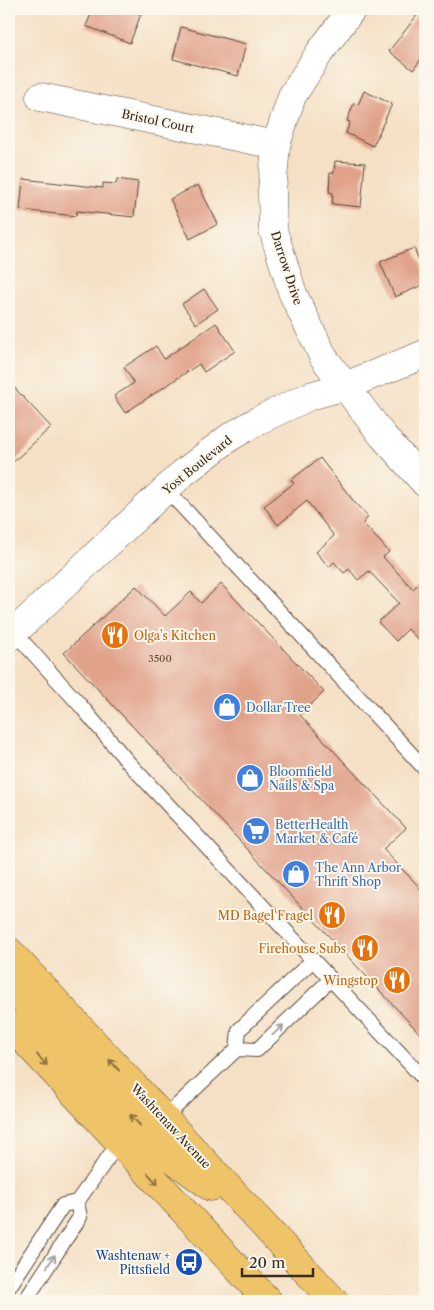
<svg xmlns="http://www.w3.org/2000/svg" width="434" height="1310" font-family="'Libre Caslon Text',serif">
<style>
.building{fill:#e1a28a}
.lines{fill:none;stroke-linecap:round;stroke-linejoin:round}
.service-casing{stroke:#574537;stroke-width:16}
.minor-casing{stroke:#574537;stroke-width:29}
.primary-casing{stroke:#574537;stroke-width:29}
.service{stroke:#fff;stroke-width:14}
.minor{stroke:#fff;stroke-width:28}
.primary{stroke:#efc469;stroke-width:28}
.oneway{stroke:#a79f9a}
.oneway2{stroke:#8c6f40}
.labels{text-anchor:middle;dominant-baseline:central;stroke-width:4;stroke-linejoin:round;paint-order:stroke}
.number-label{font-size:10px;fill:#644839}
.street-label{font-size:12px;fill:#3b2a1e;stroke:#fbf7ec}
.food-label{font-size:12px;fill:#c56008;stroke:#fbf7ec;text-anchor:end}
.shop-label{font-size:12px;fill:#366cbe;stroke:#fbf7ec;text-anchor:start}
.transit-label{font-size:12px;fill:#164399;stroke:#fbf7ec;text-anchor:end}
</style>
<rect width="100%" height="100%" fill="#fbf7ec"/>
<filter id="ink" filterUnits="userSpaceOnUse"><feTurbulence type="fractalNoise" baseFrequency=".02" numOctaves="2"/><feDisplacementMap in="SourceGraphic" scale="10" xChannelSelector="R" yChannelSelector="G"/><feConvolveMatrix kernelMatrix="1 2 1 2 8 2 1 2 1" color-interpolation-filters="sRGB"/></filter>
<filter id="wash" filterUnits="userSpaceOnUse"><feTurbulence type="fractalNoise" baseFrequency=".0096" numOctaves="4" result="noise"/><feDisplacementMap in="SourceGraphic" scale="20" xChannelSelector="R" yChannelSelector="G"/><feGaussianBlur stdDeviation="1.12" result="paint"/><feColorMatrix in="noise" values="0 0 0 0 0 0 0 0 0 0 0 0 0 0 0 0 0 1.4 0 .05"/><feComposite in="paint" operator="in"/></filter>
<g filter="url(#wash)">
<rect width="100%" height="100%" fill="#f5e0c5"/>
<g id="blocks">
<!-- building -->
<g class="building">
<path d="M93 9H127L141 14 130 43 86 26Z"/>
<path d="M422 9H425V54L413 70 389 51Z"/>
<path d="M181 27 246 44 238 76 173 59Z"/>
<path d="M364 91 392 104 373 146 346 133 350 122 347 121 354 103 358 105Z"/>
<path d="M335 161 365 163 361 207 332 204 333 193 329 192 330 173H334Z"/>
<path d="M23 179 103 188V183L116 184 117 179 138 182 134 217 77 211 76 216 20 210Z"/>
<path d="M198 185 218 224 190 239 170 199Z"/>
<path d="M414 248 425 275V284L395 297 380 262Z"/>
<path d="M204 289 218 309 196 324 182 304Z"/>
<path d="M216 323 235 351 204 372 199 364 125 413 114 396 134 383 124 367 156 346 164 359Z"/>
<path d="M9 382 51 427 9 466Z"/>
<path d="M320 458 355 503 368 517 363 523 389 552 383 557 413 589 425 578V647L408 629 396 641 378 622 399 603 369 571 358 580 349 569 344 573 334 562 329 567 316 552 334 536 307 501 278 525 264 506 294 483 291 480Z"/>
<path d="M221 584 324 692 300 715 406 828 383 849 425 893V1039L64 653 136 586 165 616 191 592 201 603Z"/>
</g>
</g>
</g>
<g filter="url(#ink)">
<use href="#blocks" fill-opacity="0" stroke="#574537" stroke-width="1"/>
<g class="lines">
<!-- service casing -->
<g class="service-casing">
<g id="service">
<path d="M166 489 425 769"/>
<path d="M14 632 80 705 128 762 425 1080"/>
<path d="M237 1049 257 1050 331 979"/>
<path d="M164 1118 237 1049 239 1030 313 960"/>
<path d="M9 1287 63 1205 77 1202 119 1142"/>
<path d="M25 1301 80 1217 77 1202"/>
</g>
</g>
<!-- minor casing -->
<g class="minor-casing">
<g id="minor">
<path d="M352 9 320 52 292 96 276 145 272 191 273 230 293 294 324 358 382 435 425 483"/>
<path d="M40 97 276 145"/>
<path d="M9 637 183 473 230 437 259 420 310 396 345 386 425 354"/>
</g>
</g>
<!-- primary casing -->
<g class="primary-casing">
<g id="primary">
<path d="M9 951 334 1301"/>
<path d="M9 984 165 1153 211 1187"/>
<path d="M9 1024 268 1301"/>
</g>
</g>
<!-- service -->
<use href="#service" class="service"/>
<!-- minor -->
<use href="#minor" class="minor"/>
<!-- primary -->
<use href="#primary" class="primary"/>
</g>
<!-- one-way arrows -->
<defs><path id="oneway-shaft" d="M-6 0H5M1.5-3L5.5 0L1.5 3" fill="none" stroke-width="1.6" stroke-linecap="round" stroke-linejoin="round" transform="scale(1.25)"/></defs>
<g class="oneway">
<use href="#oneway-shaft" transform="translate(278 1030) rotate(-43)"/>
<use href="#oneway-shaft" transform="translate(51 1261) rotate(-57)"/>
</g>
<g class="oneway2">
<use href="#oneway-shaft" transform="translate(42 1060) rotate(47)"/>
<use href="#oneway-shaft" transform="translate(114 1065) rotate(-133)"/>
<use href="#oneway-shaft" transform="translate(135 1120) rotate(-133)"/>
<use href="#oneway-shaft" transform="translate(153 1179) rotate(47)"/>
</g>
</g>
<!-- icons -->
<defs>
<g id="restaurant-disc" transform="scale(1.4375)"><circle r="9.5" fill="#e8710a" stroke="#fbf7ec"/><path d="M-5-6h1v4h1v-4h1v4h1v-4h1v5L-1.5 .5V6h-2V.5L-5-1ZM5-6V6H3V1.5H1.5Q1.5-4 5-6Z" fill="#fff"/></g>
<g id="shop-disc" transform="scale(1.4375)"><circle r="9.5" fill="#3f7fe0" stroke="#fbf7ec"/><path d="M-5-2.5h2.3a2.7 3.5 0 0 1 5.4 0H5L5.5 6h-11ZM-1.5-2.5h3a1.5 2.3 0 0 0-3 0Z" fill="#fff"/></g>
<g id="supermarket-disc" transform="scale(1.4375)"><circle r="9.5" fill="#3f7fe0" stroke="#fbf7ec"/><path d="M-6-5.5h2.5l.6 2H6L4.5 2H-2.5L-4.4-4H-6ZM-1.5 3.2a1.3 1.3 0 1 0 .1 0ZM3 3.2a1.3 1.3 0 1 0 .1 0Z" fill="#fff"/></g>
<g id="bus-disc" transform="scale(1.4375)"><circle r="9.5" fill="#1a4fb4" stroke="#fbf7ec"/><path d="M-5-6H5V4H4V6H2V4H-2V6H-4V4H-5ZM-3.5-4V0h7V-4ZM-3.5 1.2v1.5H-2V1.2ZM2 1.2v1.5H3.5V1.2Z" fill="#fff"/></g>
</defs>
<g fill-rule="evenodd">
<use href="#restaurant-disc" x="115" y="635"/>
<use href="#shop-disc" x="227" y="707"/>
<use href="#shop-disc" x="250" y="778"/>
<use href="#supermarket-disc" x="256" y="831"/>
<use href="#shop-disc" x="296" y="874"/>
<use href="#restaurant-disc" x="332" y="915"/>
<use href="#restaurant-disc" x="365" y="948"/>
<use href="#restaurant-disc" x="397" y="980"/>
<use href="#bus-disc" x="189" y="1262"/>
</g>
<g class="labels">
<!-- number labels -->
<g class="number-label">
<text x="160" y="658">3500</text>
</g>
<!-- street labels -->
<g class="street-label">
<text transform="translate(158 121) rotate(12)">Bristol Court</text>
<text transform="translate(287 268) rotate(72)">Darrow Drive</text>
<text transform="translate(197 465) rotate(-39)">Yost Boulevard</text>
<text transform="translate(171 1126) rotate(47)">Washtenaw Avenue</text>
</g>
<!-- food labels -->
<g class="food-label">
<text x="134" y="635" text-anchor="start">Olga's Kitchen</text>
<text x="313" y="915">MD Bagel Fragel</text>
<text x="346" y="948">Firehouse Subs</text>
<text x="378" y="980">Wingstop</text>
</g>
<!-- shop labels -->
<g class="shop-label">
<text x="246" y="707">Dollar Tree</text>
<text x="269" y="771">Bloomfield<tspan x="269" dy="14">Nails &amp; Spa</tspan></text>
<text x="275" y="824">BetterHealth<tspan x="275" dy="14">Market &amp; Café</tspan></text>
<text x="315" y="867">The Ann Arbor<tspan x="315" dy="14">Thrift Shop</tspan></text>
</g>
<!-- transit labels -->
<g class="transit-label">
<text x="170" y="1255">Washtenaw +<tspan x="170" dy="14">Pittsfield</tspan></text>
</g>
</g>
<!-- margin -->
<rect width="434" height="1310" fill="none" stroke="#fbf7ec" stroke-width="30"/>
<!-- scale -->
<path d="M242 1268v8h71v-8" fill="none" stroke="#3b2a1e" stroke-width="2.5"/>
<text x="249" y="1268" font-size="15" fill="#3b2a1e" stroke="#fbf7ec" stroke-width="4" paint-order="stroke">20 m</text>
</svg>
